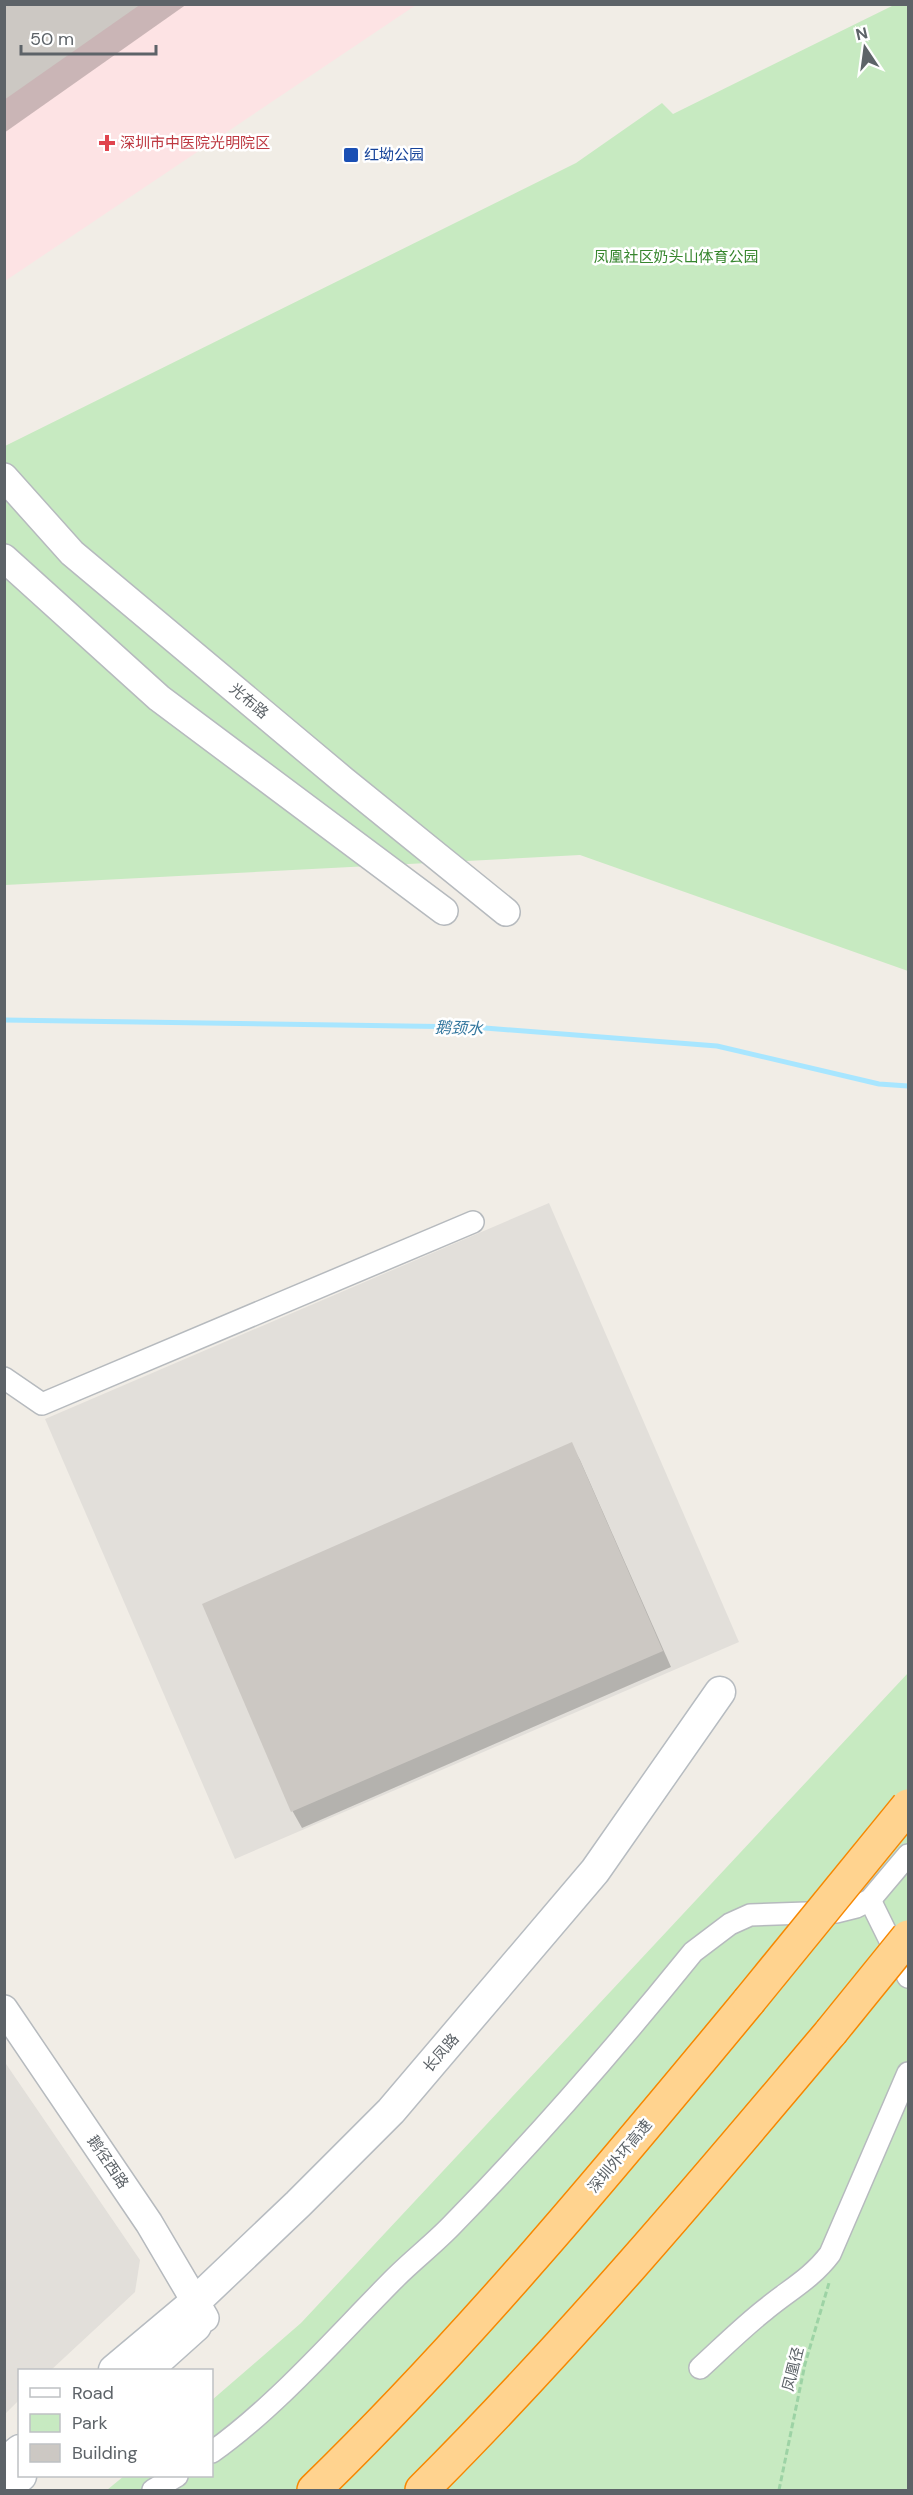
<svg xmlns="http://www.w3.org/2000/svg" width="913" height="2495" font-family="'DM Sans','Noto Sans SC',sans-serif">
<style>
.industrial{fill:#e2dfda}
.medical{fill:#fde3e4}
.green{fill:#c7eac1}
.shadow{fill:#0003}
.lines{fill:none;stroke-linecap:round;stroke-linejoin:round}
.stream{stroke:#a8e6ff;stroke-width:5}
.building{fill:#ccc8c3}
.minor-casing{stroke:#b6babe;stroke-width:24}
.tertiary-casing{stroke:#b6babe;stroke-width:30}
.secondary-casing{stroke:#b7bcc1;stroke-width:33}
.motorway-casing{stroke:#f78700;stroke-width:36}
.path{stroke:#9dd3a5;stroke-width:3;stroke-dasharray:6 3;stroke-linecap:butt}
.minor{stroke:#fff;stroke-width:21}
.tertiary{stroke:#fff;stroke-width:27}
.secondary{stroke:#fff;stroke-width:30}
.motorway{stroke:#ffd38f;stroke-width:33}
.motorway-bridge-casing{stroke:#f78700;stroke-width:36;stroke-linecap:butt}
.motorway-bridge{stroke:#ffd38f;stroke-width:33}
.health-dot{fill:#e0444e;stroke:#fff;stroke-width:2}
.transit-dot{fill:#1a4fb4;stroke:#fff;stroke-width:2}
.labels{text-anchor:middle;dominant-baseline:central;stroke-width:5;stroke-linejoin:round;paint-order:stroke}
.health-label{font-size:15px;fill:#be3a42;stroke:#fff;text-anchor:start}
.transit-label{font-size:15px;fill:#164399;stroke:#fff;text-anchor:start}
.park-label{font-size:15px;fill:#37862e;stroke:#fff}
.street-label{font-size:15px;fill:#5d6368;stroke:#fff}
.water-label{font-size:16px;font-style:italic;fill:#34779e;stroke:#fff}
</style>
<rect width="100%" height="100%" fill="#f1ede6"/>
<!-- industrial -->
<g class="industrial">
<path d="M549 1203 739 1642 235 1859 45 1419Z"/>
<path d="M4 2061 140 2260 135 2292 51 2370H20L19 2400 5 2414Z"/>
</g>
<!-- medical -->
<path class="medical" d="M5 5H416L5 281Z"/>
<!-- green -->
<g class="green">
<path d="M894 5H908V971L580 855 5 885V446L576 163 662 103 673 114Z"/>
<path d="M908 1673V2490H107L124 2476H212V2400L301 2323Z"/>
</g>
<!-- shadow -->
<g class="shadow">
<path d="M4 4H187L4 133Z"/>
<path d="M571 1444 580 1460 671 1667 302 1828 293 1812 204 1605Z"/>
</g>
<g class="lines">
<!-- stream -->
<path class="stream" d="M4 1020 472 1027 717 1046 879 1084 908 1086"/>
</g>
<!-- building -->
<g class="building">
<path d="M4 4H141L4 100Z"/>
<path d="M572 1442 663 1651 291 1812 202 1604Z"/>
</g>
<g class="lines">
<!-- minor casing -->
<g class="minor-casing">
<g id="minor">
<path d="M4 1378 42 1404 473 1222"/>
<path d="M870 1900 908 1977"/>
<path d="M700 2368C722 2348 743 2327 766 2309 789 2290 812 2278 830 2254L908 2073"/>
<path d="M212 2452C277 2406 339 2334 396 2277 414 2259 435 2243 453 2224 537 2138 617 2046 693 1952L730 1924 750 1915 836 1912 856 1907 870 1900 908 1855"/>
<path d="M153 2490 177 2476"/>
</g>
</g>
<!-- tertiary casing -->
<g class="tertiary-casing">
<g id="tertiary">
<path d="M4 477 72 553 343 780 506 912"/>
<path d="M4 558 159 698 444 911"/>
<path d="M4 2009 149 2223 205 2318"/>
</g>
</g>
<!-- secondary casing -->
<g class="secondary-casing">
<g id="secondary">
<path d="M114 2370 195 2302 298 2204 391 2111 595 1871 720 1692"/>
<path d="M147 2370 196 2326"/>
<path d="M4 2463 20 2450"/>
<path d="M4 2489 21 2476"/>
</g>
</g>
<!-- motorway casing -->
<g class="motorway-casing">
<g id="motorway">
<path d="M314 2490C470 2338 610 2169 749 2001"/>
<path d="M422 2490C567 2345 699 2189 831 2032"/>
</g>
</g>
<!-- path -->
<path class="path" d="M779 2490 805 2364 829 2283"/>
<!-- minor -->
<use href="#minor" class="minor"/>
<!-- tertiary -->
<use href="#tertiary" class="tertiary"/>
<!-- secondary -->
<use href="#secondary" class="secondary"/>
<!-- motorway -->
<use href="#motorway" class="motorway"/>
<!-- motorway-bridge casing -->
<g class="motorway-bridge-casing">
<g id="motorway-bridge">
<path d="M749 2001 908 1806"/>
<path d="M831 2032 908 1937"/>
</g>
</g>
<!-- motorway-bridge -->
<use href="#motorway-bridge" class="motorway-bridge"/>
</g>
<!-- markers -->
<path class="health-dot" d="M104 134h6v6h6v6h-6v6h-6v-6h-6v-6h6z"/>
<rect class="transit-dot" x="343" y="147" width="16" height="16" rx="3"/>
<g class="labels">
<!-- health labels -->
<g class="health-label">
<text x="120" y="143">深圳市中医院光明院区</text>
</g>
<!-- transit labels -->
<g class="transit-label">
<text x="364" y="155">红坳公园</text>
</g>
<!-- park labels -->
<g class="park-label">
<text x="676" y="257">凤凰社区奶头山体育公园</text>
</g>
<!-- street labels -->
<g class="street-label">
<text transform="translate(249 701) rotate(40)">光布路</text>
<text transform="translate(441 2053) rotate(-49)">长凤路</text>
<text transform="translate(620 2156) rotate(-50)">深圳外环高速</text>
<text transform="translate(108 2162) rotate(56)">鹅径西路</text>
<text transform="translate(793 2369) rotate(-76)">凤凰径</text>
</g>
<!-- water labels -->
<g class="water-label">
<text transform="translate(459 1028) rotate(2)">鹅颈水</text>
</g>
</g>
<!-- border -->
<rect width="913" height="2495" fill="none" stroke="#5d6368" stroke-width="12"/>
<!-- legend -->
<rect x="18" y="2369" width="195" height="108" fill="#ffffff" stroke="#bec1c3" stroke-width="1.5"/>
<rect x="30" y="2388" width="30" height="9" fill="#ffffff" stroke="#bec1c3" stroke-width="1.5"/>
<text x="72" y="2399" font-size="18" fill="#5d6368">Road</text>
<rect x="30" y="2414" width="30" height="18" fill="#c7eac1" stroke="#bec1c3" stroke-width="1.5"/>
<text x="72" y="2429" font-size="18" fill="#5d6368">Park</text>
<rect x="30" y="2444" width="30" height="18" fill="#ccc8c3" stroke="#bec1c3" stroke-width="1.5"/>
<text x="72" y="2459" font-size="18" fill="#5d6368">Building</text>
<!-- north arrow -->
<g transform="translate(865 48) rotate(347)" stroke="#ffffff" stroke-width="4.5" paint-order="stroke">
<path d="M0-4.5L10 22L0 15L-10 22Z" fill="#5d6368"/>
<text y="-9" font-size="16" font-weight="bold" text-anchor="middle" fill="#5d6368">N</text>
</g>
<!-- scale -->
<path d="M21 45v9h135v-9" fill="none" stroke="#5d6368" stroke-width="3"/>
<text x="30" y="45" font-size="18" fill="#5d6368" stroke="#ffffff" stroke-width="4.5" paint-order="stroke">50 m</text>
</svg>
